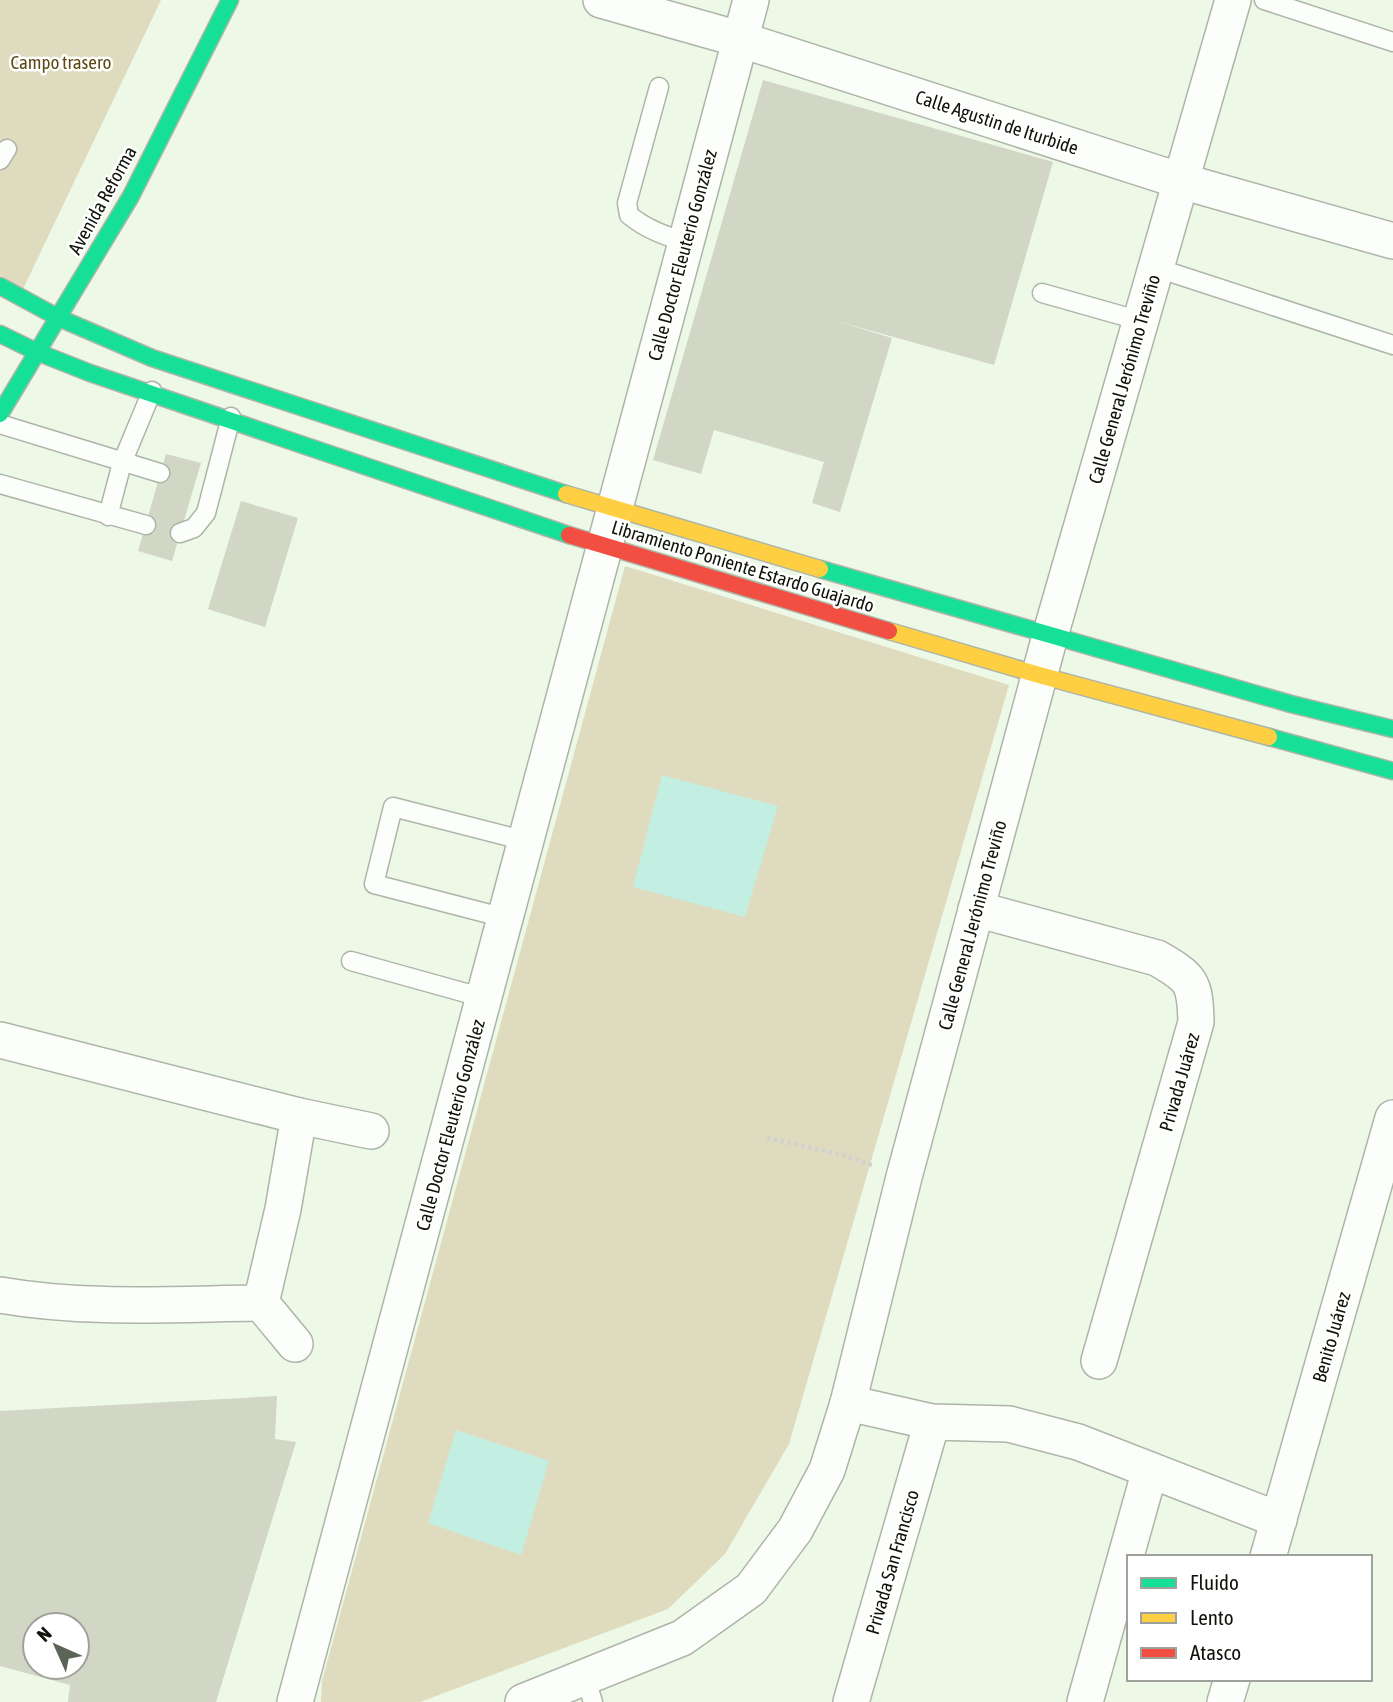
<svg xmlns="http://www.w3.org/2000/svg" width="1393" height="1702" font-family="'Asap Condensed',sans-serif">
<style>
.green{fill:#dfdbbf}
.water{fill:#c2efe1}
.building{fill:#d1d6c5;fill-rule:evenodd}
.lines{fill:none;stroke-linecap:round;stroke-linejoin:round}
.lane-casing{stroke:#adb5a8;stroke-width:21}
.street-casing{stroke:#adb5a8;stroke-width:38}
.fast-casing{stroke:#adb5a8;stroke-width:19}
.slow-casing{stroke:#adb5a8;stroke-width:19}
.jam-casing{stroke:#adb5a8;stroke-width:19}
.path{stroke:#cfd2ce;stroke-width:4.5;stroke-dasharray:3.5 3.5;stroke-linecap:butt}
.lane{stroke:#fcfefb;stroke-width:18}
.street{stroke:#fcfefb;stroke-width:35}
.fast{stroke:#16e098;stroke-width:16}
.slow{stroke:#ffcf43;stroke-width:16}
.jam{stroke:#f24e42;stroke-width:16}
.labels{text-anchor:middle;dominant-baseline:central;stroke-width:5;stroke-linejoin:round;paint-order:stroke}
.park-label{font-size:19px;fill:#5f4a15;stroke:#fff}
.street-label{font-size:19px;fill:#0e140a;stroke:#fff}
</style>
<rect width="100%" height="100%" fill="#edf8e7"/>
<!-- green -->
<g class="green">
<path d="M0 0H161L23 289 0 275Z"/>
<path d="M625 566 1009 685 789 1444 725 1554 668 1609 420 1702H321L322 1681Z"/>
</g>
<!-- water -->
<g class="water">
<path d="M662 775 778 806 745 917 633 887Z"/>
<path d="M456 1430 549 1461 521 1555 428 1523Z"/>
</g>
<!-- building -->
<g class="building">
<path d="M763 80 1053 162 994 365 833 320 892 338 840 512 812 503 824 462 714 430 701 474 653 460Z"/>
<path d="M166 454 201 463 172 561 138 551Z"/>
<path d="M241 501 298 518 265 627 208 609Z"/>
<path d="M277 1396 275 1439 296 1442 216 1702H68L70 1685 0 1666V1411ZM35 1625H77V1667H35Z"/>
</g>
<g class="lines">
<!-- lane casing -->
<g class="lane-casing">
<g id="lane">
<path d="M1264 0 1393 42"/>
<path d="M659 87 627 203 629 215C646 229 665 236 686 242"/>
<path d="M0 160 7 149"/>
<path d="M1157 268 1393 345"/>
<path d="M1042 293 1141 321"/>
<path d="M0 424 160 473"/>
<path d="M0 484 146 525"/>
<path d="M108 516 122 463 152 391"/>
<path d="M180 533 194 528 206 513 231 417"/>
<path d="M505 918 374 884 393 807 526 841"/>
<path d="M351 961 484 998"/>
<path d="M585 1677 593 1702"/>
</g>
</g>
<!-- street casing -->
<g class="street-casing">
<g id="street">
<path d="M601 0 739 39 1181 181 1393 241"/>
<path d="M976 909 1157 958C1192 978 1195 982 1196 1022L1099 1361"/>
<path d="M0 1040 299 1116 371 1131"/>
<path d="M0 1295C86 1310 174 1304 261 1303"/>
<path d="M261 1303 283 1209 299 1116"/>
<path d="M261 1303 295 1344"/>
<path d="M848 1403 932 1422 1009 1424 1078 1442 1279 1520"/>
<path d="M1268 1557 1393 1118"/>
<path d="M295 1702 751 0"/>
<path d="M523 1702 682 1638 751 1589 795 1530 827 1470 848 1403 904 1177 1050 636 1233 0"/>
<path d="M851 1702 932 1422"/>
<path d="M1085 1702 1150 1470"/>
<path d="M1225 1702 1232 1679"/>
</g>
</g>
<!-- fast casing -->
<g class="fast-casing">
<g id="fast">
<path d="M0 286 59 318 152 358 566 494"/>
<path d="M0 334 37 352 90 373 569 535"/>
<path d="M0 414 131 196 230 0"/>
<path d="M820 569 1291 704 1393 729"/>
<path d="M1269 737 1393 771"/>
</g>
</g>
<!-- slow casing -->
<g class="slow-casing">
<g id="slow">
<path d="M566 494 820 569"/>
<path d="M889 631 1039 675 1269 737"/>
</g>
</g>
<!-- jam casing -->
<g class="jam-casing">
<path id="jam" d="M569 535 889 631"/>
</g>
<!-- path -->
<path class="path" d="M767 1138 843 1155 874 1166"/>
<!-- lane -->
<use href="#lane" class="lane"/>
<!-- street -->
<use href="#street" class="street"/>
<!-- fast -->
<use href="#fast" class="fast"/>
<!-- slow -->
<use href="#slow" class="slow"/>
<!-- jam -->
<use href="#jam" class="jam"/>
</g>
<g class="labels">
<!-- park labels -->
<g class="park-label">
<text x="61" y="62">Campo trasero</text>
</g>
<!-- street labels -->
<g class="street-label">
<text transform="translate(997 122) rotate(18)">Calle Agustin de Iturbide</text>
<text transform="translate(102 200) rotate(-61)">Avenida Reforma</text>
<text transform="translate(682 255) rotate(-75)">Calle Doctor Eleuterio González</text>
<text transform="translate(1124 379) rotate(-74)">Calle General Jerónimo Treviño</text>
<text transform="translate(743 566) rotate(17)">Libramiento Poniente Estardo Guajardo</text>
<text transform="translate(972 925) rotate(-75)">Calle General Jerónimo Treviño</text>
<text transform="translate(1179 1082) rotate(-74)">Privada Juárez</text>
<text transform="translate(450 1125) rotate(-75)">Calle Doctor Eleuterio González</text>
<text transform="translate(1331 1337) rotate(-74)">Benito Juárez</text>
<text transform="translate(892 1562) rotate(-74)">Privada San Francisco</text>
</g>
</g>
<!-- legend -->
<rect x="1127" y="1555" width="245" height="126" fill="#ffffff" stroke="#9fa19d" stroke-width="2"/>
<rect x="1141" y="1578" width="35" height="10" fill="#16e098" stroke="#9fa19d" stroke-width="2"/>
<text x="1190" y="1590" font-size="21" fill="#0e140a">Fluido</text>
<rect x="1141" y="1613" width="35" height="10" fill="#ffcf43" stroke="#9fa19d" stroke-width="2"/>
<text x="1190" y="1625" font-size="21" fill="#0e140a">Lento</text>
<rect x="1141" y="1648" width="35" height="10" fill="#f24e42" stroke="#9fa19d" stroke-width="2"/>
<text x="1190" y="1660" font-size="21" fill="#0e140a">Atasco</text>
<!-- north arrow -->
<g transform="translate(56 1646) rotate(315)"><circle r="33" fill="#ffffff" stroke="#9fa19d" stroke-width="2"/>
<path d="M0-5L12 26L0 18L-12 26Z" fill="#5c6457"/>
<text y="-10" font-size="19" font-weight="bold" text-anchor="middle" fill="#0e140a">N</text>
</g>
</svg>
